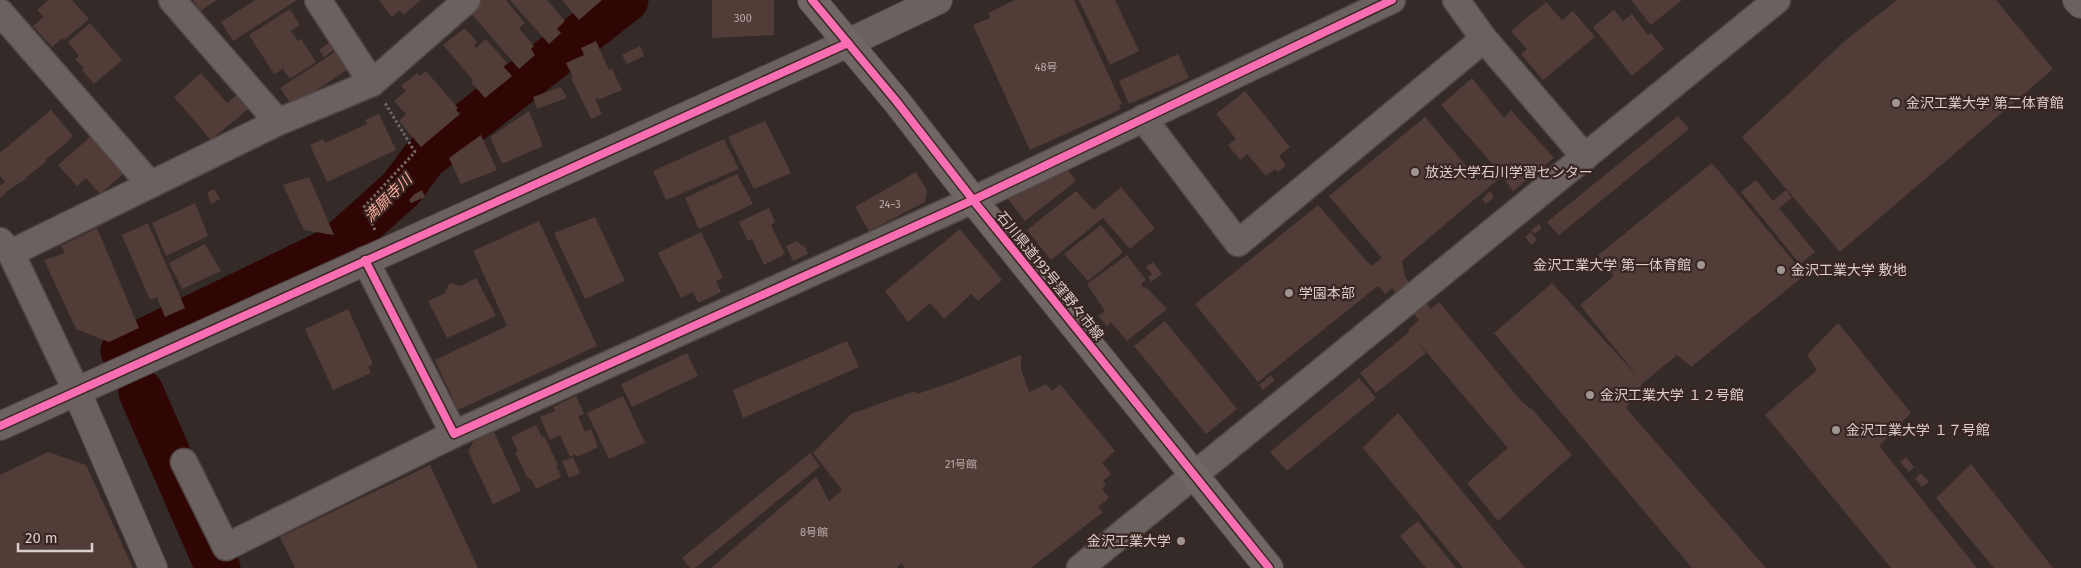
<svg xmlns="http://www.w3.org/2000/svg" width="2081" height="568" font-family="'Fira Sans','Noto Sans JP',sans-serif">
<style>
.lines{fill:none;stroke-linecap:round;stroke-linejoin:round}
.river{stroke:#300604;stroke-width:45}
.building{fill:#523c38}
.minor-casing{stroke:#514745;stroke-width:29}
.tertiary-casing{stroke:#514745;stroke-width:30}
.secondary-casing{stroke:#514745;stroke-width:30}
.path{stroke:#706867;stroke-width:3;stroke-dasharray:2.5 2.5;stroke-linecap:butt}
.minor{stroke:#6a6160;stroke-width:26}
.tertiary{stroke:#6a6160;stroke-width:28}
.secondary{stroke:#706663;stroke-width:28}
.cycleway-casing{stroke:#392622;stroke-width:11}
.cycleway{stroke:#f96db3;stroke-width:8}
.poi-dot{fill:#a19592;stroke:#392622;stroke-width:2}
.labels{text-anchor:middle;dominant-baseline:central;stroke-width:4.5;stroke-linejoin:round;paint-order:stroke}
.number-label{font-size:11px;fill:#b9aaa6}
.poi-label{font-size:14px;fill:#dbcecb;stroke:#392622;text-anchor:start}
.street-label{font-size:14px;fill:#dbcecb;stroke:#392622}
.water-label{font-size:15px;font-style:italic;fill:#f9ab9b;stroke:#392622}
</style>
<rect width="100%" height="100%" fill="#342a27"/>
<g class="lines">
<!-- river -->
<g class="river">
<path d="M123 351 334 249 401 189 424 158 626 0"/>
<path d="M141 392 218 568"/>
</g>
</g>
<!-- building -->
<g class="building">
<path d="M48 0H72L89 19 64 40 62 38 52 47 33 26 44 17 37 10Z"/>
<path d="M193 0H217L200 11Z"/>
<path d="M255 0H297L233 41 221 22Z"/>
<path d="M379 0H421L403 15 400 10 392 17Z"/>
<path d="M481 0H506L525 23 519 28 534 46 531 49 535 55 519 69 469 11Z"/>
<path d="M510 0H547L565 21 557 29 561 33 549 44Z"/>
<path d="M562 0H602L579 20Z"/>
<path d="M712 0H774V35L712 38Z"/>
<path d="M1015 0H1074L1122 104 1119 105 1121 109 1030 150 973 25 990 18 988 13Z"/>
<path d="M1079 0H1115L1139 51 1110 65Z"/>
<path d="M1631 0H1682L1651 25Z"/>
<path d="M1897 0H1996L2053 69 1840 252 1742 137 1847 39Z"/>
<path d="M1546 2 1562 20 1573 11 1595 37 1543 80 1521 54 1527 49 1511 31Z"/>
<path d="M290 9 300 25 291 31 298 41 301 39 316 62 290 79 283 69 274 74 249 35Z"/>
<path d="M1614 10 1623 21 1632 14 1648 35 1651 33 1664 49 1632 76 1593 27Z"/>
<path d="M90 23 122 60 94 84 82 70 84 68 75 59 79 56 68 42Z"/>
<path d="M465 28 477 42 474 45 476 48 486 39 507 63 503 66 512 76 485 98 471 82 473 80 443 45Z"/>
<path d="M331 41 336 48 324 57 319 50Z"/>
<path d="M596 41 609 70 612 69 622 90 598 100 597 98 595 99 602 114 591 119 571 78 573 77 566 63 584 55 581 48Z"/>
<path d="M640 46 644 56 627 64 622 55Z"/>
<path d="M338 50 350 68 292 106 280 88Z"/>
<path d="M1178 54 1189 78 1129 104 1119 81Z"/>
<path d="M426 71 458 108 456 110 460 114 421 147 399 121 406 114 394 101 406 91 401 86 417 73 420 76Z"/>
<path d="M201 73 227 103 237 95 248 109 211 140 174 97Z"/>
<path d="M1472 78 1504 118 1511 110 1554 158 1513 191 1502 176 1402 261 1405 277 1431 309 1439 302 1522 402 1534 411 1572 455 1498 521 1467 483 1508 448 1416 340 1426 353 1376 393 1360 373 1409 332 1408 330 1419 320 1392 288 1385 294 1378 286 1258 382 1195 304 1318 205 1371 266 1382 258 1329 196 1425 117 1479 181 1495 167 1441 105Z"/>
<path d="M561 87 567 98 537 109 533 97Z"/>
<path d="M1245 91 1290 147 1279 156 1286 165 1278 172 1275 169 1266 176 1247 154 1240 160 1228 145 1236 139 1216 114Z"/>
<path d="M51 110 73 136 66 142 67 143 45 160 47 161 25 178 26 179 11 188 0 198V186L5 182 0 176V153Z"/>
<path d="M529 111 543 146 502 164 490 137Z"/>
<path d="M379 114 396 150 327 182 310 145 323 139 325 143 367 124 365 120Z"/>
<path d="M1678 116 1689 129 1559 235 1547 222Z"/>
<path d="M765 121 791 173 754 189 728 137Z"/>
<path d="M481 135 497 170 461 184 449 158Z"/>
<path d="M90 137 123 174 100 194 86 178 77 186 58 165Z"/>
<path d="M724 139 739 169 666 200 653 171Z"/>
<path d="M1712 163 1805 275 1691 367 1677 355 1643 383 1626 408 1766 568H1692L1494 333 1552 283 1638 377 1580 305 1614 276 1598 255Z"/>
<path d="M1065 166 1076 181 1025 221 1007 198 1045 176 1048 179Z"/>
<path d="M916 172 927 190 925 202 869 231 855 207Z"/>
<path d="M737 174 753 204 699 229 685 198Z"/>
<path d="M309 177 334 235 304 230 283 185Z"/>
<path d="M1756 180 1773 201 1786 190 1792 198 1779 208 1815 252 1800 264 1741 192Z"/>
<path d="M1121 187 1155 228 1130 249 1103 218 1051 260 1027 230 1076 191 1094 210Z"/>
<path d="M214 189 220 199 211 204 207 193Z"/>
<path d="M422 190 425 197 411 203 409 200 415 194Z"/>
<path d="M1490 191 1494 197 1486 204 1482 199Z"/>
<path d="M195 203 208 236 166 256 152 223Z"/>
<path d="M769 208 775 222 771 225 785 254 764 265 752 239 748 241 739 222Z"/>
<path d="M595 217 625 281 585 299 554 233Z"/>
<path d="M539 221 597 346 458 410 435 360 507 326 473 251Z"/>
<path d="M148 223 185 308 165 317 157 297 150 300 122 235Z"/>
<path d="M1539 224 1542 228 1535 234 1531 230Z"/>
<path d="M1101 225 1123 252 1088 281 1064 254Z"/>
<path d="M97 228 139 328 109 342 76 329 44 260 65 253 61 246Z"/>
<path d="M960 229 1002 280 978 301 971 294 944 319 930 303 908 322 885 291Z"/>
<path d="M701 232 723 278 716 281 721 292 698 303 693 292 681 298 658 253Z"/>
<path d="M1531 232 1537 240 1531 245 1525 237Z"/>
<path d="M797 241 802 246 804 245 808 254 793 261 786 246Z"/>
<path d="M205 244 221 271 182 289 169 263Z"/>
<path d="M1127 255 1146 280 1141 284 1144 288 1146 287 1167 309 1127 341 1111 322 1107 326 1098 316 1105 311 1087 284Z"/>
<path d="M1153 262 1162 274 1151 282 1148 277 1152 274 1146 267Z"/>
<path d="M476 278 496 316 447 338 428 301 444 294 450 283 461 286Z"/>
<path d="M348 309 373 364 368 367 371 373 333 390 305 329Z"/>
<path d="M1165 321 1237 409 1206 434 1134 346Z"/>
<path d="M1838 323 1911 413 1879 446 1977 568H1891L1765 415 1817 370 1807 355Z"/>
<path d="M847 341 859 367 743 418 733 390Z"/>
<path d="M687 353 698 376 632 407 621 384Z"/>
<path d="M1021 355V369L1029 392 1046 384 1052 391 1060 384 1115 451 1102 463 1111 474 1103 481 1106 485 1102 489 1109 498 1098 507 1103 512 1031 568H905L901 563 897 568H711L816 477 829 501 842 490 813 453 851 414 915 391 917 394 950 383Z"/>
<path d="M1271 375 1275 380 1263 390 1259 385Z"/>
<path d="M1359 378 1376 398 1287 471 1270 452Z"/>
<path d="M576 396 584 414 578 416 585 432 591 429 598 447 577 457 575 454 570 457 560 435 550 440 540 417 555 411 553 407Z"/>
<path d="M623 396 645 443 609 459 587 413Z"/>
<path d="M1398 413 1525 568H1463L1363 448Z"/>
<path d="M536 425 542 437 544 436 558 465 556 466 561 477 536 489 532 480 527 477 515 452 518 451 511 437Z"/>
<path d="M494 432 521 491 493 504 468 451 474 441Z"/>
<path d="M48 452 86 465 133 568H0V475Z"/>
<path d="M810 453 820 466 695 568H690L682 558Z"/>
<path d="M573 457 580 473 569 478 562 461Z"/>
<path d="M1906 457 1914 467 1909 472 1900 462Z"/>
<path d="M1971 464 2053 568H1994L1936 498Z"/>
<path d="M430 465 478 568H295L280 537Z"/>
<path d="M1921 473 1929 482 1922 487 1915 479Z"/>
<path d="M1418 521 1456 568H1426L1400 536Z"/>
</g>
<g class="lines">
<!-- minor casing -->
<g class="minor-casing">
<g id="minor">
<path d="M172 0 278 122"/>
<path d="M318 0 372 83"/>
<path d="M1456 0 1484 39 1585 157"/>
<path d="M0 12 150 184"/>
<path d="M1143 118 1238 243 1484 39"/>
<path d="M0 241 11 253 77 392"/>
<path d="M11 253 278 122 372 83 467 0"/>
<path d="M365 260 454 434 973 200 1392 0"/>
<path d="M184 462 226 547 454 434"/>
<path d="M1080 568 1777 0"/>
</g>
</g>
<!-- tertiary casing -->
<g class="tertiary-casing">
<g id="tertiary">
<path d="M2077 0 2081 4"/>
<path d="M77 392 153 568"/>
<path d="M0 426 848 43 938 0"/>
</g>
</g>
<!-- secondary casing -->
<g class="secondary-casing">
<path id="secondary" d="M812 0 897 102 973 200 1269 568"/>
</g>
<!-- path -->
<path class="path" d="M375 230 364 207 415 152 385 103"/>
<!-- minor -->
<use href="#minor" class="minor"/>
<!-- tertiary -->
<use href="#tertiary" class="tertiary"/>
<!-- secondary -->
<use href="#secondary" class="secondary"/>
<!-- cycleway casing -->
<g class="cycleway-casing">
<g id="cycleway">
<path d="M812 0 897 102 973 200 1269 568"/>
<path d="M365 260 454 434 973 200 1392 0"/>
<path d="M0 426 848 43"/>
</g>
</g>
<!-- cycleway -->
<use href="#cycleway" class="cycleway"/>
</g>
<!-- markers -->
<g class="poi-dot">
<circle cx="1896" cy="103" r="5"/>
<circle cx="1415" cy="172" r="5"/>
<circle cx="1701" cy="265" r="5"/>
<circle cx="1781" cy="270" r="5"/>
<circle cx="1289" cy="293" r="5"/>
<circle cx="1590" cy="395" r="5"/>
<circle cx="1836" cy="430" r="5"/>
<circle cx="1181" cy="541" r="5"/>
</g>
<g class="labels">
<!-- number labels -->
<g class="number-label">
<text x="743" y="18">300</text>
<text x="1046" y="67">48号</text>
<text x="890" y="204">24−3</text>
<text x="961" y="464">21号館</text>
<text x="814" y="532">8号館</text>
</g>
<!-- poi labels -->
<g class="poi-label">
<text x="1906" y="103">金沢工業大学 第二体育館</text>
<text x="1425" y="172">放送大学石川学習センター</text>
<text x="1691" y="265" text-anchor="end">金沢工業大学 第一体育館</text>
<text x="1791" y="270">金沢工業大学 敷地</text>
<text x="1299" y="293">学園本部</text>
<text x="1600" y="395">金沢工業大学 １２号館</text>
<text x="1846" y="430">金沢工業大学 １７号館</text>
<text x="1171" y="541" text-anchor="end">金沢工業大学</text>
</g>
<!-- street labels -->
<g class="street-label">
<text transform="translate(1050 276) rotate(51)">石川県道193号窪野々市線</text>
</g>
<!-- water labels -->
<g class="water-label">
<text transform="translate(388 198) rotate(-45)">満願寺川</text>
</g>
</g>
<!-- scale -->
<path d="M18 543v8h74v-8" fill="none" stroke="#dbcecb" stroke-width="2.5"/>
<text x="25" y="543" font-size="15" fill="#dbcecb" stroke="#392622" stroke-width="4" paint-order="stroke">20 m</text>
</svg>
